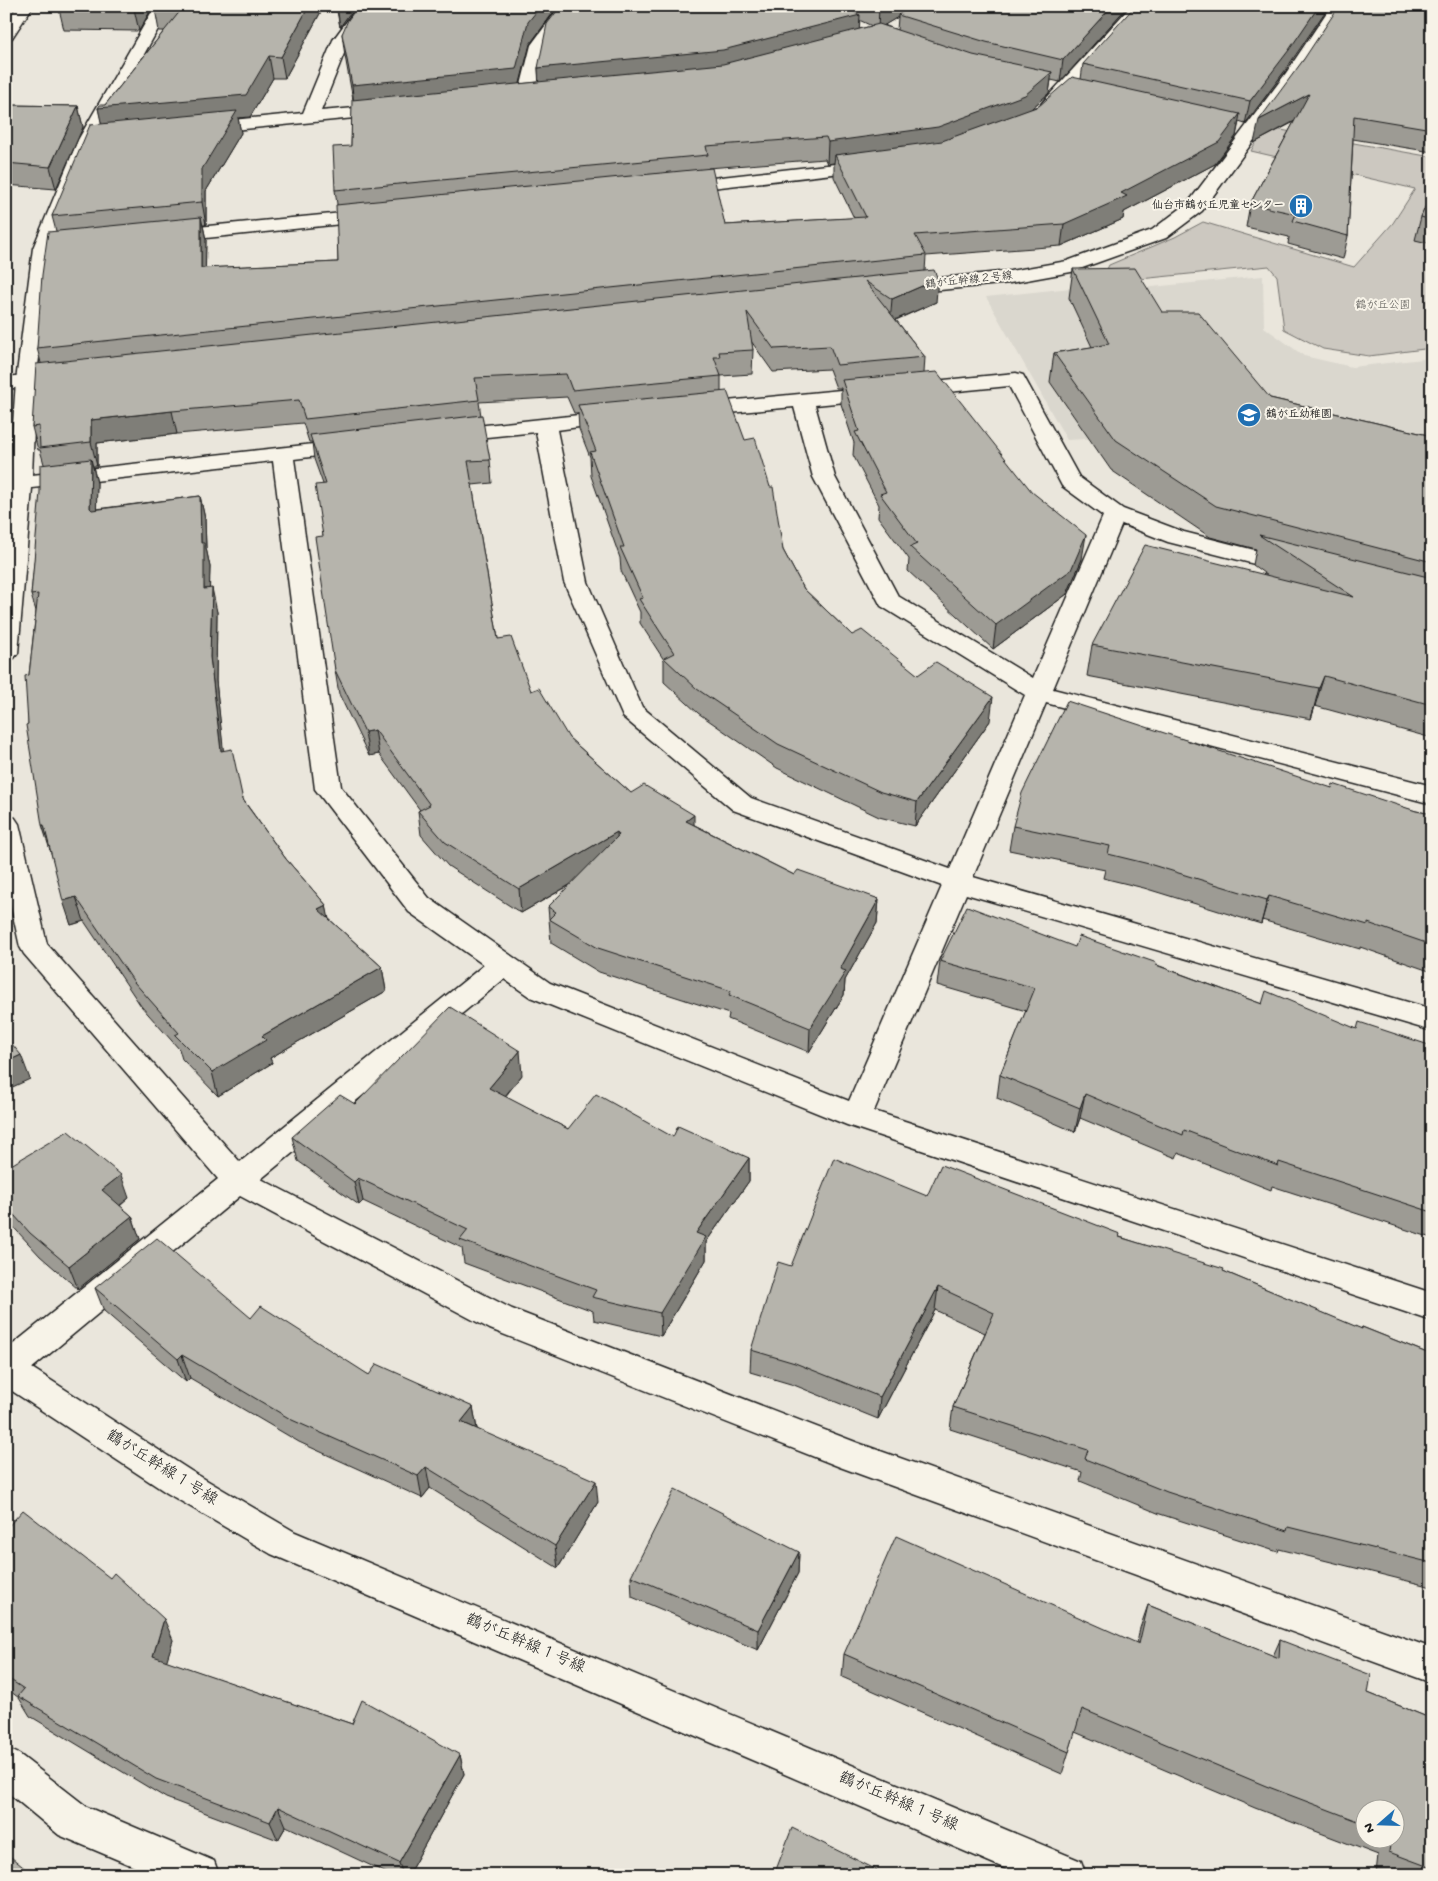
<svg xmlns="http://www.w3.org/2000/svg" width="1438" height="1881" font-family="'Gochi Hand','Klee One',sans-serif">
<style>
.built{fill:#dad7ce}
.green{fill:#ccc8c0;stroke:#74726e}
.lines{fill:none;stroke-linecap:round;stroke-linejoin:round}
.street-casing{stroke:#1c1c1c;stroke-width:3}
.secondary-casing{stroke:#1c1c1c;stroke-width:3}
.street{fill:#f7f3e8;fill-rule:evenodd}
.secondary{fill:#f7f3e8;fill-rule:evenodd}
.wall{fill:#9d9b94;stroke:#1c1c1c;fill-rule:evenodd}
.shaded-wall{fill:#7f7e78;stroke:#1c1c1c}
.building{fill:#b6b4ac;stroke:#1c1c1c}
.labels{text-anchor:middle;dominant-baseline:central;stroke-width:4;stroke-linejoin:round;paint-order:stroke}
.far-poi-label{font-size:11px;font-weight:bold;fill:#1c1c1c;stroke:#f7f3e8;text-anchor:end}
.far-street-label{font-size:11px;fill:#1c1c1c;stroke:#f7f3e8}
.far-park-label{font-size:11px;fill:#51504d;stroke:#f7f3e8}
.near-street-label{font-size:16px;fill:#1c1c1c;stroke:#f7f3e8}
</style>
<rect width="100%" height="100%" fill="#eae6dc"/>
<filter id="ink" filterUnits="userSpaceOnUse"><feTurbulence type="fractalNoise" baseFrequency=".02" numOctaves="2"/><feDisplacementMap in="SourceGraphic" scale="10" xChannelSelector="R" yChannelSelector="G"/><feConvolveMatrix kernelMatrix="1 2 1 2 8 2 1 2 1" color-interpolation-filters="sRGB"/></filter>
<g filter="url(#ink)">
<!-- built -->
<path class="built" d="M1263 276 1264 327 1304 356 1352 367 1432 358V516L1174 434 1067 440 986 297 1080 287 1101 292Z"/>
<!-- green -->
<path class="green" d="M1264 127 1432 157V348L1369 356 1323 349 1284 329 1277 276 1269 266 1100 283 1109 265 1175 237 1203 222 1354 267 1393 223 1415 189 1251 151Z"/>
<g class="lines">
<!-- street casing -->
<g class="street-casing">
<g id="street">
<path d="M155 6H171L96 140 53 248 36 381 32 475 350 440 358 441 361 446 358 451 294 459 341 787 429 898 550 983 849 1101 942 886 733 810 623 717 564 582 536 432 448 441 440 440 437 435 440 430 448 429 616 411 623 413 627 417 623 421 557 430 588 582 642 707 751 798 950 869 1025 695 881 606 813 477 794 407 696 416 689 414 685 410 689 406 696 404 1016 373 1023 375 1079 477 1123 509 1184 532 1298 561 1301 566 1298 571 1290 573 1168 542 1122 524 1053 689 1432 786V804L1046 703 973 877 1432 1009V1031L966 894 874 1111 1432 1293V1321L847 1125 530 997 504 979 261 1179 512 1309 858 1443 1432 1648V1683L840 1467 490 1329 240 1196 18 1380 6 1384V1350L218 1179 24 954 20 947 6 884V815L15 818 19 824 47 944 240 1162 484 965 409 912 315 789 273 461 32 488 18 653 14 658 6 661V523L16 381 33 248 78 140ZM1009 386 1062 486 1103 516 1033 678 898 596 835 477 815 405Z"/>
<path d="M358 6H375L349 41 321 111 389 105 395 106 398 110 395 114 203 133 197 132 194 128 197 124 203 123 303 113 333 40Z"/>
<path d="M560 6H577L547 45 536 97 533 101 527 102 521 101 518 97 531 45Z"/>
<path d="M1131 6H1148L1071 94 1056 108 1050 109 1044 108 1041 104Z"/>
<path d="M870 160 876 161 879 165 876 169 677 192 671 191 668 187 671 183 677 182Z"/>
<path d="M373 210 380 212 382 216 380 220 167 242 160 240 158 236 160 232 167 230Z"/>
<path d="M6 1748 19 1754 87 1807 214 1861 219 1875H154L59 1835 6 1791Z"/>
</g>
</g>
<!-- secondary casing -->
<g class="secondary-casing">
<g id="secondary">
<path d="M17 6H33L12 38 6 40V22Z"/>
<path d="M1331 6H1347L1298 80 1202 211 1166 238 1071 272 1010 283 900 294 893 292 890 288 893 284 900 282 1010 271 1067 261 1152 230 1188 203 1286 73Z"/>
<path d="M72 370 79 372 82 376 79 380 6 389V377Z"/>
<path d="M6 1355 18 1359 191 1471 295 1532 1081 1861 1086 1875H1020L271 1554 167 1493 6 1387Z"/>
</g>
</g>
<!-- street -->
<use href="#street" class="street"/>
<!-- secondary -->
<use href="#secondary" class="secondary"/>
</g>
<!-- wall -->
<g class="wall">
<path d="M153 6 139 31 64 30 59 9Z"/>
<path d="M157 6H324L285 78H273L250 117 238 118 241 133 206 191V225H203L206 240 205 268 338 262 337 204 335 190 351 146 353 100 345 56 342 34 358 6H558L530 44 519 84 539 82 538 68 561 6H1128L1060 82 1051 80 1049 93 1031 109 1039 106 1081 79 1083 64 1284 72 1245 124 1239 122 1236 136 1215 164 1124 212 1123 219 1061 246 926 256 925 271 936 302 896 320 925 357 924 373 1082 559 1067 594 993 649 908 571 909 559 878 517 879 505 853 455 854 443 841 404V388H836L829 369 773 372 751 341 753 350 752 374 721 376V392L783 550 804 589 852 635 918 675 990 721 915 826 879 817 777 768 698 713 664 682V660L640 623V612L621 571 620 558 591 476 590 457 579 429 578 413H574L567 397 479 402 481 416 490 460 492 483 472 485 498 639 531 691 569 738 631 793 794 875 879 899 877 923 845 980 844 995 809 1052 728 1019 729 1014 599 972 551 943 548 907 572 884 521 913 448 866 421 835 418 811 420 810 379 754 369 756 339 694 335 670 323 536V484L314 459 312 442H309L303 423 177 434 97 443V466H93L97 483 96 509 200 496 205 519 206 548 210 567 209 588 217 612 216 681 223 750 244 801 286 859 326 905 328 918 382 967 386 991 270 1058 272 1063 218 1096 182 1059 179 1049 141 1006 84 921 71 925 50 849V850L28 724 29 675 36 611 31 595 44 464 40 450H38L32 427 41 363 37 348 56 231 52 216 102 124 98 108 105 105 164 31H159L155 9ZM898 17 897 30 884 25ZM859 20 872 26 859 29ZM825 159 827 164 834 163V177L854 218 725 225 708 168Z"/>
<path d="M336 6H355L340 27Z"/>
<path d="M1432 6V152L1353 139 1348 236 1343 259 1288 244 1289 237 1246 227 1250 204 1294 122 1254 143 1304 59Z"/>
<path d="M6 105 78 106 83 127 56 189 6 185Z"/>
<path d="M1432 191V244L1415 240 1421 217Z"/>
<path d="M1073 269 1162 312 1270 398 1432 436V738L1315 706 1311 719 1087 676 1092 645 1268 576 1253 565 1256 549 1210 537 1111 470 1050 382 1054 353 1092 347 1069 298Z"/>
<path d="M1332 788 1416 811 1432 814V972L1360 947V949L1262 920 1261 924 1144 888 1103 878 1105 870 1009 850 1013 826Z"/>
<path d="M940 961 1157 965 1262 1004 1357 1029 1432 1046V1238L1272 1186 1271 1190 1178 1153 1176 1158 1080 1118 1075 1132 997 1098 1000 1075 1026 1011 937 985Z"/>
<path d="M522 1075 505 1097 568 1129 673 1137 749 1158V1181L706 1242V1260L661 1336 594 1320 593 1311 464 1263 462 1248 363 1201 359 1205 298 1161 292 1137 355 1104Z"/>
<path d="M6 1168 129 1198 120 1206 132 1216 140 1239 78 1289 40 1256 6 1219Z"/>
<path d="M927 1196 1120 1237 1223 1271 1361 1329 1362 1327 1432 1355V1587L1279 1549 1278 1552 1160 1514 1080 1481 1082 1472 950 1429 953 1407 985 1333 935 1310 878 1419 794 1385 750 1372 751 1350 791 1266Z"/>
<path d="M95 1288 251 1318 369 1375 473 1407 477 1429 598 1502 558 1568 430 1488 422 1498 299 1442 190 1378 186 1382 104 1311Z"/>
<path d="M6 1529 173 1640 166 1661 352 1724 460 1755 464 1774 408 1875H391L286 1826 278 1840 166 1798 30 1716 19 1698 6 1688Z"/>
<path d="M799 1552 798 1573 758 1650 632 1597 631 1576Z"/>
<path d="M1148 1605 1273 1656 1280 1640 1368 1693 1432 1719V1875H1380L1376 1873 1378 1855 1255 1808 1075 1732 1062 1774 842 1677 844 1654 1137 1643 1140 1628ZM1366 1808 1396 1838H1366Z"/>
</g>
<!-- shaded-wall -->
<g class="shaded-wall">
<path d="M136 6H153L139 31 134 9Z"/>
<path d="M309 6H324L285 78 281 57Z"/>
<path d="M337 6H355L340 27Z"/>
<path d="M541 6H558L530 44 518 91 354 107 352 85Z"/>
<path d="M881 6H915L898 15V17L878 29 879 7Z"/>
<path d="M1112 6H1128L1060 82 1063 60Z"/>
<path d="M1319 6H1329L1284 72 1245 124 1250 101Z"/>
<path d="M860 15 859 36 723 72 539 90 538 68Z"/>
<path d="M269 56 273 78 250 117 238 118 241 133 206 191V225L202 202 103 131 98 108Z"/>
<path d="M1052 72 1049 93 1023 116 937 149 835 155 834 163 827 164 828 142Z"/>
<path d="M1309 94 1304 116 1254 143 1259 120Z"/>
<path d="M78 106 83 127 56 189 50 167Z"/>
<path d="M1240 114 1236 136 1215 164 1124 212 1123 219 1061 246 1064 224 1121 193Z"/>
<path d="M201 217 206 240 205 291 201 268Z"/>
<path d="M938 279 936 302 890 322 892 299Z"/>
<path d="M172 411 177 434 97 443V466L91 442V420Z"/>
<path d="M91 459 97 483 96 532 90 508Z"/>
<path d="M200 496 205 519 206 548 210 567 209 613 204 589 201 543Z"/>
<path d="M1086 535 1082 559 1067 594 993 649 996 625Z"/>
<path d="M212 588 217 612 216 681 226 775 221 751 210 657Z"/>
<path d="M1324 676 1315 706 1311 719 1319 688Z"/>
<path d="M993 697 990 721 915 826 917 802Z"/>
<path d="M375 730 379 754 369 756 365 732Z"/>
<path d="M694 815V839L686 821Z"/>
<path d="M42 825H44L52 849 50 850Z"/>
<path d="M617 832 618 857 521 913 519 889Z"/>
<path d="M1269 896 1262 920 1261 924 1267 900Z"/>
<path d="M76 897 84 921 71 925 63 901Z"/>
<path d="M879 899 877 923 845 980 844 995 809 1052 810 1028 840 969Z"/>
<path d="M326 905 331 929 318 909Z"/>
<path d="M382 967 386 991 270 1058 272 1063 218 1096 212 1072 262 1036Z"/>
<path d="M520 1051 522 1075 492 1112 489 1088Z"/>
<path d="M21 1055 30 1079 6 1090V1062Z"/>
<path d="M1085 1094 1080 1118 1075 1132 1080 1108Z"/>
<path d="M749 1158V1181L706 1242V1260L661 1336 660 1313 696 1233Z"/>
<path d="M121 1175 129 1198 110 1213 102 1190Z"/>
<path d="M358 1178 363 1201 359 1205 354 1182Z"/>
<path d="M132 1216 140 1239 78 1289 69 1266Z"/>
<path d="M938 1287 935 1310 878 1419 880 1397Z"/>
<path d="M182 1355 190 1378 186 1382 178 1359Z"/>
<path d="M473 1407 477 1429 461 1422Z"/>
<path d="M426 1467 430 1488 422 1498 418 1476Z"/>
<path d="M596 1481 598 1502 558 1568 555 1546Z"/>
<path d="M799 1552 798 1573 758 1650V1630Z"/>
<path d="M164 1619 173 1640 162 1676 153 1656Z"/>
<path d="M460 1755 464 1774 408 1875H403L399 1863Z"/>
<path d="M278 1807 286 1826 278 1840 270 1822Z"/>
</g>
<!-- building -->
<g class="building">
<path d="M61 6H136L134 9H59Z"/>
<path d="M157 6H309L281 57 269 56 246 95 98 108 100 105H105L181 10 155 9Z"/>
<path d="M358 6H541L528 22 516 69 352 85 342 34 348 20Z"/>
<path d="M561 6H841L860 15 723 50 538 68 547 24Z"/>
<path d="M911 6H1112L1063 60 986 42 898 15Z"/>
<path d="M1135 6H1319L1289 50 1250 101 1083 64Z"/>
<path d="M1339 6H1432V129L1354 116 1348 236 1293 221 1296 214 1250 204 1309 94 1259 120 1304 59Z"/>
<path d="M879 24 973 55 1052 72 1025 95 938 127 828 142 826 137 706 146 708 155 335 190 333 147 351 146 352 100 723 64Z"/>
<path d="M1072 77 1240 114 1219 142 1121 193 1127 196 1064 224 915 235 926 255 37 348 42 275 48 232 201 217V268L338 262 336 205 712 168 725 225 866 217 835 155 942 141 1039 106Z"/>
<path d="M6 105 78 106 50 167 6 163Z"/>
<path d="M237 111 202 169V202L52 216 90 125Z"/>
<path d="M1432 191V220L1421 217Z"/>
<path d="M1135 268 1162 312H1198L1270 398 1432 436V562L1216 506 1116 440 1054 353 1109 344 1073 269Z"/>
<path d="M934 270 938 279 892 299 865 281 925 357 837 365 830 346 774 349 747 312 753 350 719 352 720 357H714L721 376 572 390 566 374 475 378 479 400 305 419 299 400 172 411 91 420V442L40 448 39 426 32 427 36 364Z"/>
<path d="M937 372 1032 492 1086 535 1071 570 996 625 910 547 917 544 880 494 886 492 855 432 859 431 842 380Z"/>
<path d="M727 391 745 440 755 438 770 487H773L783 550 804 589 852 635 862 630 918 675 936 662 993 697 917 802 881 792 778 744 697 689 664 658 674 653 639 599 643 598 620 547H624L590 452 596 451 578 405Z"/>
<path d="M482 415 490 460 468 461 498 639 511 637 531 691 539 688 569 738 631 793 644 785 694 815 686 821 794 875 798 870 879 899 840 969 846 971 810 1028 729 995 731 991 598 948 549 919 556 912 548 907 619 835 617 832 519 889 445 842 418 811 430 805 375 730 365 732 335 670 315 537 323 536 315 485 326 484 310 435Z"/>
<path d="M91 459 90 508 92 510 200 496 201 543H204V589L212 588 210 657 221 751 232 749 243 800 286 859 326 905 318 909 382 967 262 1036 266 1040 212 1072 175 1035 179 1033 134 982 76 897 63 901 44 825H42L26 725 28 724 25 676 29 675 38 594 31 595 40 492V465Z"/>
<path d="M1259 535 1432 578V705L1324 676 1319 688 1092 645 1145 545 1354 597Z"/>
<path d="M1067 701 1332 788 1333 784 1416 811 1432 814V945L1368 923V925L1269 896 1267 900 1149 864 1108 854 1110 846 1013 826 1022 793Z"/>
<path d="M967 906 1075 947 1079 936 1157 963 1156 965 1262 1004 1266 991 1357 1029 1359 1022 1432 1046V1212L1279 1162 1278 1166 1184 1130 1183 1135 1085 1094 1080 1108 1000 1075 1035 988 940 961Z"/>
<path d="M450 1007 520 1051 489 1088 568 1129 596 1094 673 1137 678 1126 749 1158 696 1233 706 1237 660 1313 592 1297 596 1290 460 1240 468 1230 358 1178 354 1182 292 1137 340 1095 355 1104Z"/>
<path d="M6 1037 21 1055 6 1062Z"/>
<path d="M68 1131 121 1175 102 1190 132 1216 69 1266 30 1233 6 1206V1168Z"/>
<path d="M834 1158 927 1196 941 1165 1120 1234 1119 1237 1224 1269 1223 1271 1362 1329V1327L1432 1355V1563L1288 1527 1287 1531 1167 1492 1085 1459 1088 1450 953 1407 994 1313 938 1287 880 1397 795 1363 751 1350 778 1262 791 1266Z"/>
<path d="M157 1238 251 1318 261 1306 369 1375 377 1364 473 1407 461 1422 596 1481 555 1546 426 1467 418 1476 292 1420 182 1355 178 1359 95 1288Z"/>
<path d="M675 1489 799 1552 758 1630 631 1576Z"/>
<path d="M23 1510 110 1578 114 1573 164 1619 153 1656 352 1724 362 1700 460 1755 399 1863 278 1807 270 1822 156 1779 18 1696 24 1689 6 1677V1529Z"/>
<path d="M896 1536 1139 1644 1148 1605 1279 1658 1280 1640 1371 1675 1368 1693 1432 1719V1868L1389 1852 1391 1838H1396V1808H1366V1824L1266 1786 1082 1709 1069 1752 844 1654Z"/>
<path d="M792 1828 877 1870 876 1875H774Z"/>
<path d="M6 1853 33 1875H6Z"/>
</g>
</g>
<!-- icons -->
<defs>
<g id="building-disc" transform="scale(1.25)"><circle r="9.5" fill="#1f6fb2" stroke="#f7f3e8"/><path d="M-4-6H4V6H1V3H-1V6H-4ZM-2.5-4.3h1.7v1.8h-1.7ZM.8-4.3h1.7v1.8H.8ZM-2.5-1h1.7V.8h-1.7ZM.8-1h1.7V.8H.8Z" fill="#fff"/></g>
<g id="school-disc" transform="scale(1.25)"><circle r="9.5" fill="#1f6fb2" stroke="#f7f3e8"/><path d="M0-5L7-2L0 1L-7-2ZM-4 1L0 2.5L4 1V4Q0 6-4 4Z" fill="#fff"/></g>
</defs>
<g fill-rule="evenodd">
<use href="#building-disc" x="1301" y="206"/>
<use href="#school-disc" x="1249" y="415"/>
</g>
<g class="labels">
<!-- far-poi labels -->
<g class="far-poi-label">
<text x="1284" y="206">仙台市鶴が丘児童センター</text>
<text x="1266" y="415" text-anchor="start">鶴が丘幼稚園</text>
</g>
<!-- far-street labels -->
<g class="far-street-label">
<text transform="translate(969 281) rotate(-6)">鶴が丘幹線２号線</text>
</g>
<!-- far-park labels -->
<g class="far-park-label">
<text x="1383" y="306">鶴が丘公園</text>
</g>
<!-- near-street labels -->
<g class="near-street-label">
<text transform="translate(161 1469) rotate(32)">鶴が丘幹線１号線</text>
<text transform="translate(525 1645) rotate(23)">鶴が丘幹線１号線</text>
<text transform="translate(898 1803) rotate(23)">鶴が丘幹線１号線</text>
</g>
</g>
<!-- margin -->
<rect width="1438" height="1881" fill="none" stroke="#f7f3e8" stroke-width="25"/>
<rect x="12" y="12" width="1413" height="1856" fill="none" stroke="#1c1c1c" stroke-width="2" filter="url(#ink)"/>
<!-- north arrow -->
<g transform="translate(1380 1824) rotate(250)"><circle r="24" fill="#f7f3e8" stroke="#9f9d96"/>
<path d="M0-4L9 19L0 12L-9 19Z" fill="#1f6fb2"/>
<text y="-8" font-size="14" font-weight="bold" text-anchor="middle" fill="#1c1c1c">N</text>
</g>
</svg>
